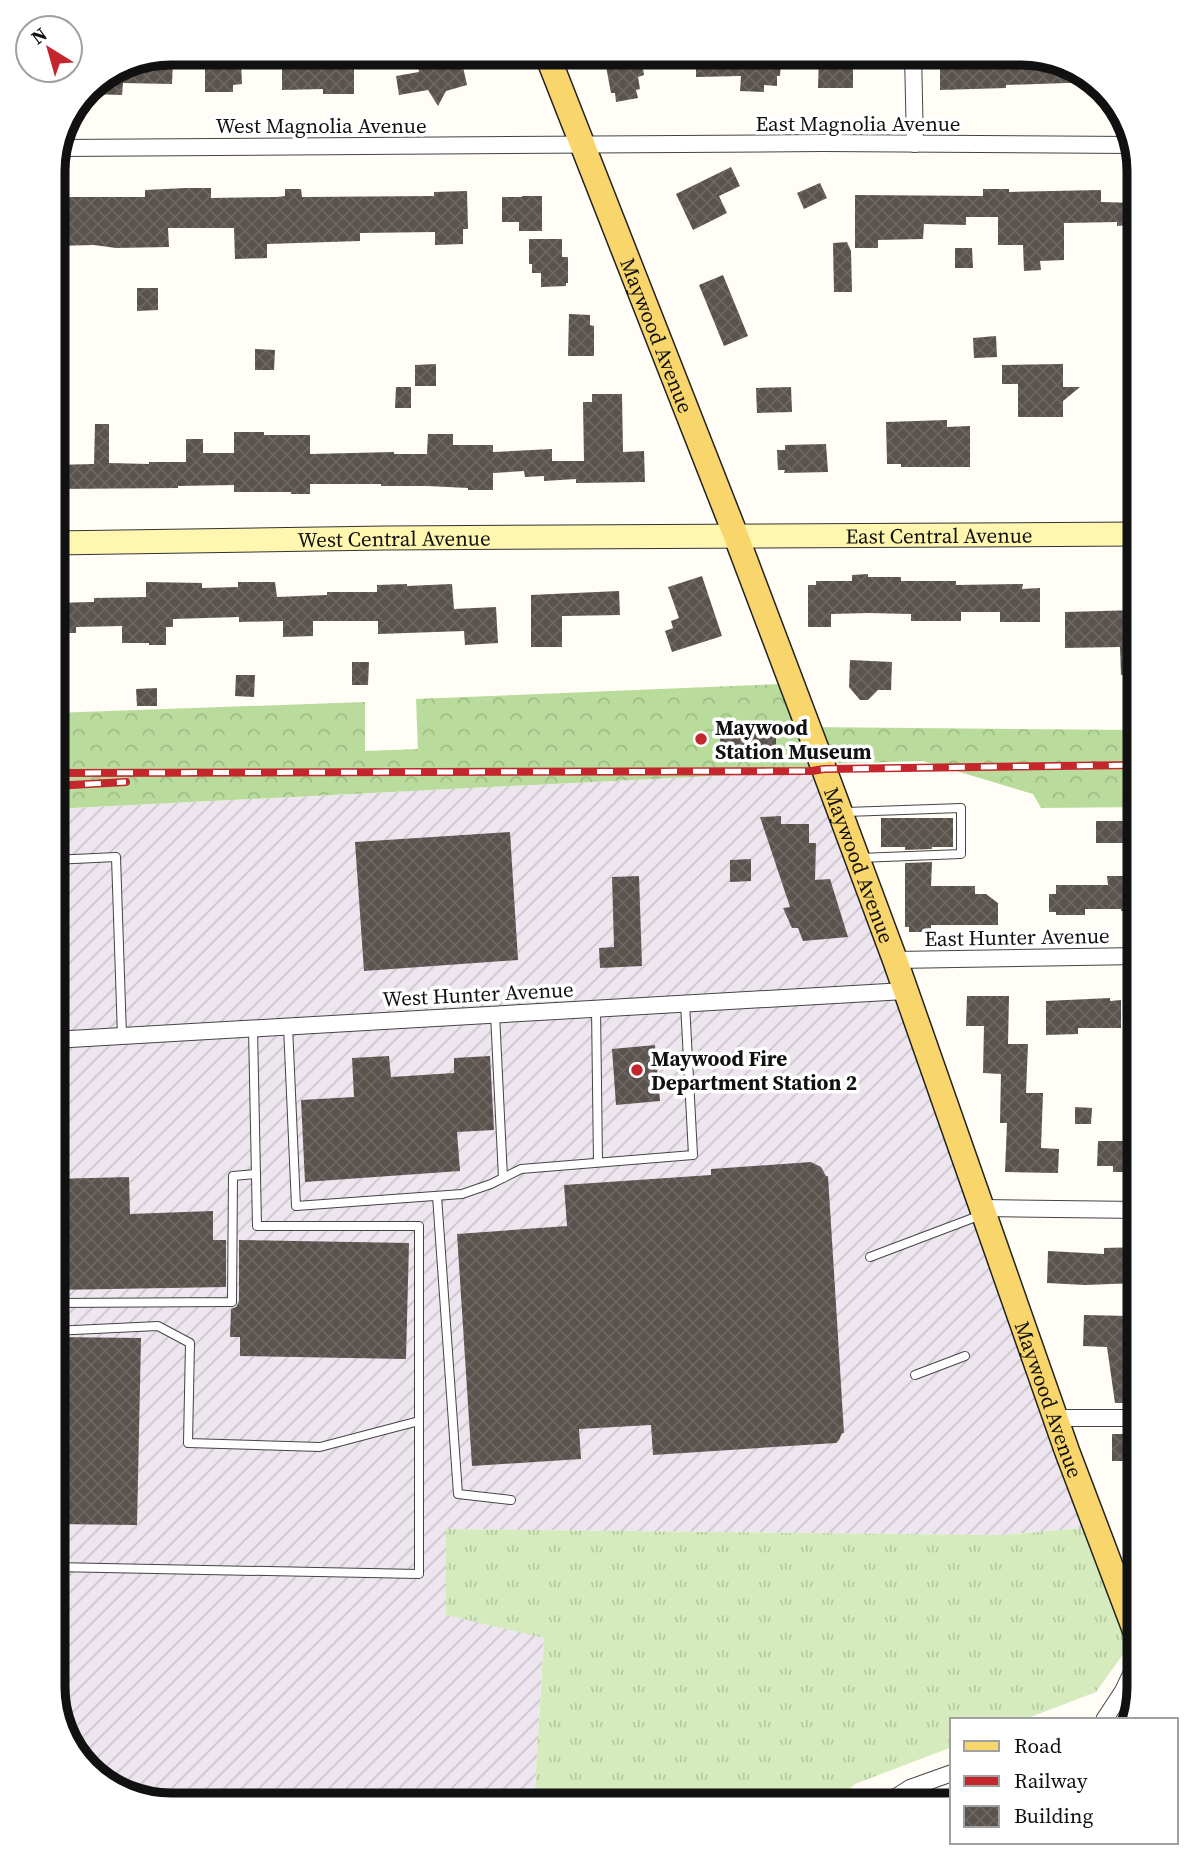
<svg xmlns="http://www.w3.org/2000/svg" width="1192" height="1858" font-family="'Source Serif 4',serif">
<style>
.industrial{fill:url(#industrial-furrows)}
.grass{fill:url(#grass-tufts)}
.forest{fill:url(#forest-crowns)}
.building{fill:url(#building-cross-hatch)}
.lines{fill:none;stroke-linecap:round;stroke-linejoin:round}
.lane-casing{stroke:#444;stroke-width:10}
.street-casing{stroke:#444;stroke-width:18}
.secondary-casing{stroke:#333;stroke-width:25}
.primary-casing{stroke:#222;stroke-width:27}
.lane{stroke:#fff;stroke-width:8}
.street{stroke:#fff;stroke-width:16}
.secondary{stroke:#fff6b0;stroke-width:23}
.primary{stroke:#f9d66b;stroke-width:24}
.rail-casing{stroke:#c4262e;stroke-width:8}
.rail{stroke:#fff;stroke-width:5;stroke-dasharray:16;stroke-linecap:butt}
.poi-dot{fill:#c4262e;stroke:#fff;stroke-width:2.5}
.labels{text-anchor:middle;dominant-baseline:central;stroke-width:7;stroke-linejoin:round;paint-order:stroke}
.street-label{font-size:21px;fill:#111;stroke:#fff}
.poi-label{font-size:21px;font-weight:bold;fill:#111;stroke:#fff;text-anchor:start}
.rim{fill:none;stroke:#111;stroke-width:9}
</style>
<defs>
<pattern id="industrial-furrows" width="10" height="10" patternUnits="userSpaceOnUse" patternTransform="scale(1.75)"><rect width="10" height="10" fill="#eee6ef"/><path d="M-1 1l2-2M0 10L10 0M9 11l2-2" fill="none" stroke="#cbc4cc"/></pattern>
<pattern id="grass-tufts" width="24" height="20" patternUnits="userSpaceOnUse" patternTransform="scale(1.75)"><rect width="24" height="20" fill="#d5ebbd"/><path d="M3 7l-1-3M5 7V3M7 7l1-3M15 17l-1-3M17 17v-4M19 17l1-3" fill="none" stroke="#b6c8a1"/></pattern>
<pattern id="forest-crowns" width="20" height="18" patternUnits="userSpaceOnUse" patternTransform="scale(1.75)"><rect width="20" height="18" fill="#b9dc9c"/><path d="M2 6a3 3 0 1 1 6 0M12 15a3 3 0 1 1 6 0" fill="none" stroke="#9ebc85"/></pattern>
<pattern id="building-cross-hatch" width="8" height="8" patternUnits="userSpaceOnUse" patternTransform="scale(1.75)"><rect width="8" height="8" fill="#5a524d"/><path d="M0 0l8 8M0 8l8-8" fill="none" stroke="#6d6662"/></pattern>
</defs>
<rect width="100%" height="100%" fill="#fffdf5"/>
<!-- industrial -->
<path class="industrial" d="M812 771 1096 1527 1000 1535 446 1529V1614L544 1637 534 1805H164L106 1786 65 1740 53 1687V809Z"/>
<!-- grass -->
<path class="grass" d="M1096 1527 1137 1635 1096 1692 1023 1720H952V1747L855 1784 832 1805H534L544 1638 446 1615V1529L1000 1535Z"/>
<!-- forest -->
<g class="forest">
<path d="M780 684 812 771 53 809V713L365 702V751L418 749 416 699Z"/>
<path d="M807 727 1139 730V807L1041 808 1033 794 923 761 821 764Z"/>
</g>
<!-- building -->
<g class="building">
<path d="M956 53H1029L1087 73 1095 82 1006 85V88L940 90V54Z"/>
<path d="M819 55H843V65H853V88H818Z"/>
<path d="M641 56 644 75 638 77 640 89 636 90 638 98 616 102 615 93H611L605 61 630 57Z"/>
<path d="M696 56H719V60L781 63 780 76H777V86L764 85V92L740 91 741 76 696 77Z"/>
<path d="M461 58 467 85 446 91 438 106 428 90 399 95 396 76 419 72 417 59Z"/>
<path d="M354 59V94H323V89L282 90V60Z"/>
<path d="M233 60V64L241 63 242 84 233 85V92H205V61Z"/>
<path d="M126 61H173L172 84 123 83 122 95 84 94 88 87Z"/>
<path d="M731 167 740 186 719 196 727 213 693 230 676 194Z"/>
<path d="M820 183 827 198 804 209 797 193Z"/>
<path d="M186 188H211V198L277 197 285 196V189H301L302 197H305L434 196V192L467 191 468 229H463V244L435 245V232L360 233V241L267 244V258L235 259 234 228H168L169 247 116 248 94 245 53 246V197H145V190Z"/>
<path d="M983 189H1009V192L1101 190V202L1135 203V225L1117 226V222L1064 223V260L1040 261 1041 270 1024 271 1023 245H998V217H966V225L924 224 923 239 878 240V248H855V195L983 196Z"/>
<path d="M522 196H542V231H519V222H502V197H522Z"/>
<path d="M529 239H562V257H568V283H566V286L541 287V273H532V264H529Z"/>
<path d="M847 242 851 251 852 292H834L833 243Z"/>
<path d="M955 248H972L973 268H955Z"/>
<path d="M723 275 748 336 724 346 699 285Z"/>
<path d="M137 288H158V310L137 311Z"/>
<path d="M569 314 590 315V325L594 326V356H568Z"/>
<path d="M996 336 997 357 974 358 973 338Z"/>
<path d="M255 349 275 350 274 370H255Z"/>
<path d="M436 364V386H415V365Z"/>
<path d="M1063 364V387H1080L1063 401V417H1018V384H1002V365Z"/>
<path d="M396 387H411V408H395Z"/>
<path d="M791 387 792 412 757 413 756 388Z"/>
<path d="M592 394H622L623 452 644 451 645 482 576 483V479L544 481V476L525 477 524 471 493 473V490H468V488L427 486H381V484H310V494H291V492H234V485L178 486V488L53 489V465L94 464 95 424H109V463L149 464V462H186V439H203V453H234V432H264V435H310V454L394 452V454H427L428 434H453V445H493V452L552 449V461H584L583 402H592Z"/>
<path d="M947 420V427L970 426V467H901V464H887L886 422Z"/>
<path d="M826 444 828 472 784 473 785 470H778L777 450H785V445Z"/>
<path d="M868 574V577H901V581H956V585L1023 584 1022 589 1040 588V622H1000V612H961V621H911V614L869 613 831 614V627H808V585H816V581H852V575Z"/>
<path d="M702 576 722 636 672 652 665 631 673 628 671 621 679 618 668 587Z"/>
<path d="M146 582 202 583V588L238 587V582H275L277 597 327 595V592H377V585L407 584V586L452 584 454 609 496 607 498 643 465 645 464 631 378 634V621H313V636L283 637V621L239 622V617L173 619V627H166V645H149V643H122V626L76 627V633H53V603L94 602V598L146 597Z"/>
<path d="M619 591 620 615 562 616V647H531V595Z"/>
<path d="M1139 610V675H1121L1120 647 1065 648V612Z"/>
<path d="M850 660 892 662 891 690H878L868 700H860L849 687Z"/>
<path d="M352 662H369L368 685H352Z"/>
<path d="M236 675H255L254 697 235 696Z"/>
<path d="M157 688V706H137L136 689Z"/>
<path d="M720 732 776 733V758H720Z"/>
<path d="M781 816V824H809V843H816L815 880 830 879 848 937 803 941 798 928H792L783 908 790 907 760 817Z"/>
<path d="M881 818H953V847H932V849L905 850V847H881Z"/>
<path d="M1096 821H1125L1126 843H1096Z"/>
<path d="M510 832 518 960 364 971 355 842Z"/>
<path d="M751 859V881L730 882V860Z"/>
<path d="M932 862 931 886H975V894H986L998 903V925H931V932H909V927H905V863Z"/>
<path d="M639 876 642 966 600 968 599 948 614 947 612 877Z"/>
<path d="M1107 876H1139V910L1121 911V909H1085V915H1056V912H1049V894H1056V885H1108Z"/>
<path d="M967 996H1009L1008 1044H1028L1026 1093H1043L1041 1148 1059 1149 1058 1173 1005 1172 1007 1123H1000L1001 1074 983 1073 984 1026H966Z"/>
<path d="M1110 998V1001L1121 1000V1028H1078V1034L1046 1035V1001Z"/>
<path d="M655 1045 660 1101 616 1105 612 1049Z"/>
<path d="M389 1056 391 1077 454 1073V1058L490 1056 494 1130 457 1132 460 1171 305 1182 301 1100 354 1097 352 1058Z"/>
<path d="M1075 1107 1092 1108 1091 1124H1075Z"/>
<path d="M1098 1141H1137V1172H1113V1166H1097Z"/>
<path d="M811 1162 821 1167 826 1176H828L844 1433H842L839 1440 836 1443 653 1455 651 1425 579 1429 581 1459 472 1466 457 1234 567 1226 564 1185 711 1175V1169Z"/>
<path d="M129 1177 130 1214 213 1211V1240H226V1287L53 1290V1179Z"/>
<path d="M239 1240 409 1243 406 1359 240 1356V1337H230L231 1309 236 1307 239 1302Z"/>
<path d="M1139 1247V1267H1137V1283L1085 1285 1047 1283 1048 1251 1104 1254V1248Z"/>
<path d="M1084 1315 1127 1316 1125 1367 1139 1364V1394L1123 1396V1403H1115L1107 1347 1083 1346Z"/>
<path d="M53 1337 141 1338 137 1525 53 1524Z"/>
<rect x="1112" y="1434" width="27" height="27"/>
</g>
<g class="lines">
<!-- lane casing -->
<g class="lane-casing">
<g id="lane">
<path d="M846 812 961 808V854L859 858"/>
<path d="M53 860 116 857 122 1036"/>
<path d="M596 1008 598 1162"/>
<path d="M495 1014 503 1178"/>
<path d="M288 1026 296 1206 462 1194 491 1184 521 1169 693 1155 685 1003"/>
<path d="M437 1196 458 1494 511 1500"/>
<path d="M870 1257 981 1215"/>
<path d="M53 1303 232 1302 233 1176 256 1174"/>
<path d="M53 1331 158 1326 190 1343 188 1443 320 1447 419 1421"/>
<path d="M915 1375 965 1356"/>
<path d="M53 1567 419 1574V1226H257L253 1028"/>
</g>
</g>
<!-- street casing -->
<g class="street-casing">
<g id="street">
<path d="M913 54 915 144"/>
<path d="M60 148 823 143 1133 145"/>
<path d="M895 960 1139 956"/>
<path d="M53 1040 905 991"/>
<path d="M982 1208 1139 1210"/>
<path d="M1056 1418H1139"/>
<path d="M1104 1720 1123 1691 1139 1657"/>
<path d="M883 1805 910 1788 952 1773"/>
</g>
</g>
<!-- secondary casing -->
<g class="secondary-casing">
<g id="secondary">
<path id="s1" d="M53 543 385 538 1139 534"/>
</g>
</g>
<!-- primary casing -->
<g class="primary-casing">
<g id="primary">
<path id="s2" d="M548 57 736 536 824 769 895 960 1067 1451 1139 1641"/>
</g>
</g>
<!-- lane -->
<use href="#lane" class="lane"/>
<!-- street -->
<use href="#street" class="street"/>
<!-- secondary -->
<use href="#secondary" class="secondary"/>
<!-- primary -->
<use href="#primary" class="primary"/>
<!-- rail casing -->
<g class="rail-casing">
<g id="rail">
<path d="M53 773 812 771 824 769 1139 765"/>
<path d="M53 786 126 782"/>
</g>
</g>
<!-- rail -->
<use href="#rail" class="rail"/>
</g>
<!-- markers -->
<g class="poi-dot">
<circle cx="701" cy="739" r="7"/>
<circle cx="637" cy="1070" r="7"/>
</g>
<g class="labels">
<!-- street labels -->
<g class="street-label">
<text x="858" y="123">East Magnolia Avenue</text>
<text x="321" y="125">West Magnolia Avenue</text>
<text stroke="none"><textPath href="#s2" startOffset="299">Maywood Avenue</textPath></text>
<text stroke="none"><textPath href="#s1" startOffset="886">East Central Avenue</textPath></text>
<text stroke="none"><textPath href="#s1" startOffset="341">West Central Avenue</textPath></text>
<text stroke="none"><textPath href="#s2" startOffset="866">Maywood Avenue</textPath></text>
<text transform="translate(1017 937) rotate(-1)">East Hunter Avenue</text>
<text transform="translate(478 994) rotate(-3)">West Hunter Avenue</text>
<text stroke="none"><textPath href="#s2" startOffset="1433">Maywood Avenue</textPath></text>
</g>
<!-- poi labels -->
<g class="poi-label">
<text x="715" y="727">Maywood<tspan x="715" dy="24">Station Museum</tspan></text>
<text x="651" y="1058">Maywood Fire<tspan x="651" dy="24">Department Station 2</tspan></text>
</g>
</g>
<!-- crop -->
<path d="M0 0H1192V1858H0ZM171 65H1021A106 106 0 0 1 1127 171V1687A106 106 0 0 1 1021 1793H171A106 106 0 0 1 65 1687V171A106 106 0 0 1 171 65Z" fill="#fff" fill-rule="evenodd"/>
<path class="rim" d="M171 65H1021A106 106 0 0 1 1127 171V1687A106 106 0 0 1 1021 1793H171A106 106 0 0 1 65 1687V171A106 106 0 0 1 171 65Z"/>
<!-- legend -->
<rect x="950" y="1718" width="228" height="126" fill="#ffffff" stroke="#a0a0a0" stroke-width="2"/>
<rect x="964" y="1741" width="35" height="10" fill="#f9d66b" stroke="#a0a0a0" stroke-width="2"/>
<text x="1014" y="1753" font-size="21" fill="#111111">Road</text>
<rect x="964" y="1776" width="35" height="10" fill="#c4262e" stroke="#a0a0a0" stroke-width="2"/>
<text x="1014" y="1788" font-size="21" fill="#111111">Railway</text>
<rect x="964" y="1806" width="35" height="21" fill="url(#building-cross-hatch)" stroke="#a0a0a0" stroke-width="2"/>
<text x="1014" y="1823" font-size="21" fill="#111111">Building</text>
<!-- north arrow -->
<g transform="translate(49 49) rotate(323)"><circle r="33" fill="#ffffff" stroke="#a0a0a0" stroke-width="2"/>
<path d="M0-5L12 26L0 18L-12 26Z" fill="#c4262e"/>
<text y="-10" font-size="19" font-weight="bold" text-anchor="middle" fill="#111111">N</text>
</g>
</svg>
